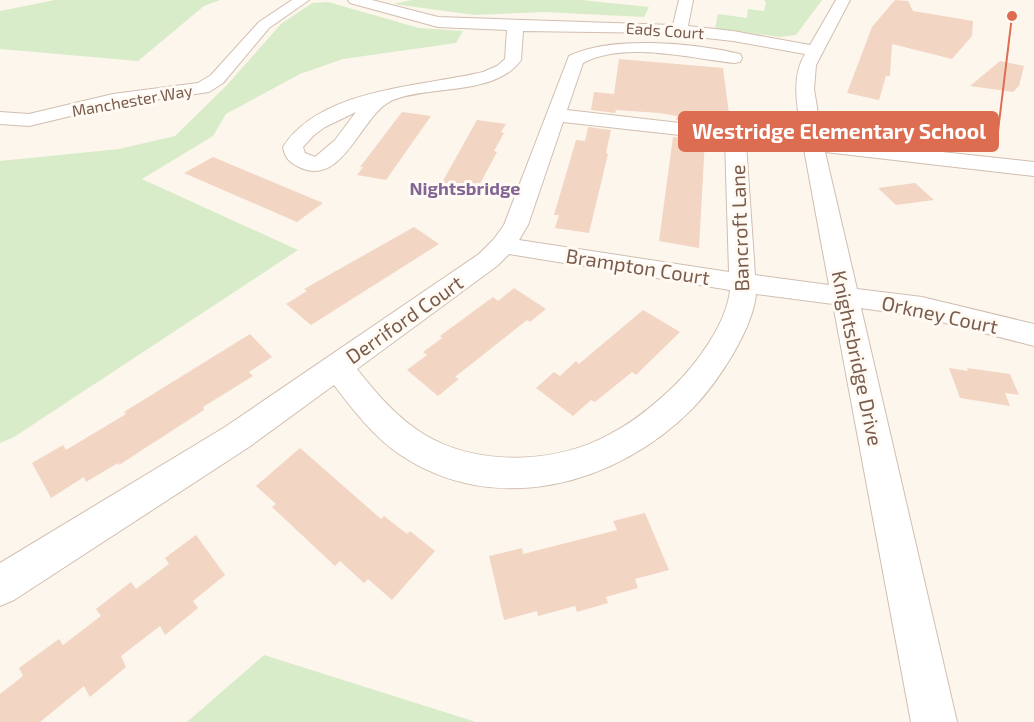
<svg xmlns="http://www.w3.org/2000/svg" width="1034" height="722" font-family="'Exo 2',sans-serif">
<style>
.green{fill:#d8ecc9}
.building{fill:#f3d5c3}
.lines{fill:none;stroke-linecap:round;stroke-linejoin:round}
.street-casing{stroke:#d1beb0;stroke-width:2}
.street{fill:#fff;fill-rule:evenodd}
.labels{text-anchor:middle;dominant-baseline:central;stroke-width:6;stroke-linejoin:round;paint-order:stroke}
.far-street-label{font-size:16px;fill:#7a5c4d;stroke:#fffaf3}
.far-neighbourhood-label{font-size:18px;font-weight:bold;fill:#846695;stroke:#fffaf3}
.street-label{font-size:20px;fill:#7a5c4d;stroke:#fffaf3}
.leader{fill:none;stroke:#dc6d51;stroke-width:2}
.callout-dot{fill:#dc6d51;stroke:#fffaf3;stroke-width:2}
.callout{fill:#dc6d51;stroke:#dc6d51;stroke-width:2}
.callout-label{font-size:21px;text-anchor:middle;font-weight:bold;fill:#fff}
</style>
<rect width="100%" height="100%" fill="#fdf6ec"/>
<!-- green -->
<g class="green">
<path d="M55 0H220L204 6 138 61 0 49V11Z"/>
<path d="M411 0H581L649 7 644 17 544 12 475 15 393 4Z"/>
<path d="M764 0H822L796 35 780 37 715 28 718 14 747 18 748 9 764 11 766 2Z"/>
<path d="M328 2 419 28 463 31 456 43 343 59 300 74 226 114 213 136 142 179 298 250 14 437 0 443V161L119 149 175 136 226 86 281 24 312 3Z"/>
<path d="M264 655 476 722H187Z"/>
</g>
<!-- building -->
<g class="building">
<path d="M895 0 908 1 913 11 973 21 972 36 952 59 892 44 890 76H886L879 100 847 93 872 27Z"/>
<path d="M619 59 723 68 730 121 707 119V124L676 120 677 116 659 113 616 110 615 113 591 110 594 92 614 94Z"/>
<path d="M1000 61 1024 66 1019 86 1013 92 970 86Z"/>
<path d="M402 112 431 116 386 180 357 175 363 167H360Z"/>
<path d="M477 120 506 124 501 132 504 133 494 151 497 152 481 182 473 193 439 188Z"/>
<path d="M588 127 611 130 606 153 608 154 589 233 555 228 559 215H554L576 140 585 141Z"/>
<path d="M673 137 705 140 699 248 659 241Z"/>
<path d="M213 157 323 203 297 222 184 173Z"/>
<path d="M915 183 934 200 896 205 878 188Z"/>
<path d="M414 227 439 244 311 325 286 304 307 291 304 289Z"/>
<path d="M514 288 546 309 530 322 527 320 455 377 459 379 438 396 407 370 427 355 423 352 442 338 440 336 493 297 498 301Z"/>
<path d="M643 310 680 332 636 375 632 372 595 402 591 400 573 416 536 388 554 372 560 376 576 361 579 364Z"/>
<path d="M250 334 272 357 249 372 253 376 203 407 204 410 119 465 118 463 86 482 84 477 51 498 32 463 63 445 66 450 126 414 124 412Z"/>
<path d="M949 368 968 371 967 368 1010 374 1019 395 1005 393 1010 406 960 398Z"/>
<path d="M300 448 381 519 384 516 407 534 410 531 435 551 392 600 368 579 364 583 340 561 335 566 272 507 276 504 256 486Z"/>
<path d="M645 513 669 570 635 579 638 588 606 597 608 603 577 612 575 606 538 616 537 611 504 620 489 556 522 548 523 554 617 530 613 521Z"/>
<path d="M196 535 225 575 193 601 198 608 165 635 160 626 121 656 126 667 90 697 84 686 40 722H0V694L23 676 19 668 59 639 63 645 101 616 96 609 131 582 136 589 169 564 165 558Z"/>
</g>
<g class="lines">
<!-- street casing -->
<g class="street-casing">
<g id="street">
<path d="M292 0H309L269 28 223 83 209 92 113 106 29 126 0 124V112L29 114 113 94 198 83 211 75 259 22Z"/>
<path d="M348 0H372L438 17 673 25 679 0H693L688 26 733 31 810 45 836 0H850L816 65 814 89 822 139 1034 162V176L825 152 857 289 922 297 1034 324V346L922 317 861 308 957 722H911L833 304 756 294C753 329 718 382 693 408 617 485 495 519 399 454 373 436 353 410 334 385L249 447 14 600 0 606V563L225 427 479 254 494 239 504 225 569 56C611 35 694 43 740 54L742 58 740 62 734 63C689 58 624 41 583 63L567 110 802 137C798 109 790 79 805 54L733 41 662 33 523 31 521 60C496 96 430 85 393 100 361 113 344 189 299 167 289 162 285 158 283 147 321 88 421 87 483 72L497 66 505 59 507 30 438 27 350 3ZM356 112 335 140 315 157 305 153 303 147 314 135 325 127ZM563 122 725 140 729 272 519 240 528 225ZM746 143 804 149 829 285 755 275ZM509 254 730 290C727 323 696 365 673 387 655 404 635 421 612 433 557 464 480 467 425 435 397 418 376 393 357 369L497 266Z"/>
</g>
</g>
<!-- street -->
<use href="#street" class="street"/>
</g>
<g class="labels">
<!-- far-street labels -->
<g class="far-street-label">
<text transform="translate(665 30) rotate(4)">Eads Court</text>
<text transform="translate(132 100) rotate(-10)">Manchester Way</text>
</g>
<!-- far-neighbourhood labels -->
<g class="far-neighbourhood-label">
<text x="465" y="188">Nightsbridge</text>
</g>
<!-- street labels -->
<g class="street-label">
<text transform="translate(739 228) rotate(-92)">Bancroft Lane</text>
<text transform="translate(638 266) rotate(9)">Brampton Court</text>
<text transform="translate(940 314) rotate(12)">Orkney Court</text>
<text transform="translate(404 319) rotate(-35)">Derriford Court</text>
<text transform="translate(858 358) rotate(78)">Knightsbridge Drive</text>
</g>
</g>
<!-- callouts -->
<path class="leader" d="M1012 16L998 131"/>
<circle class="callout-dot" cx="1012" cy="16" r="6"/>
<rect class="callout" x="679" y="112" width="319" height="39" rx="6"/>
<g class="callout-label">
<text x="839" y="139">Westridge Elementary School</text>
</g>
</svg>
